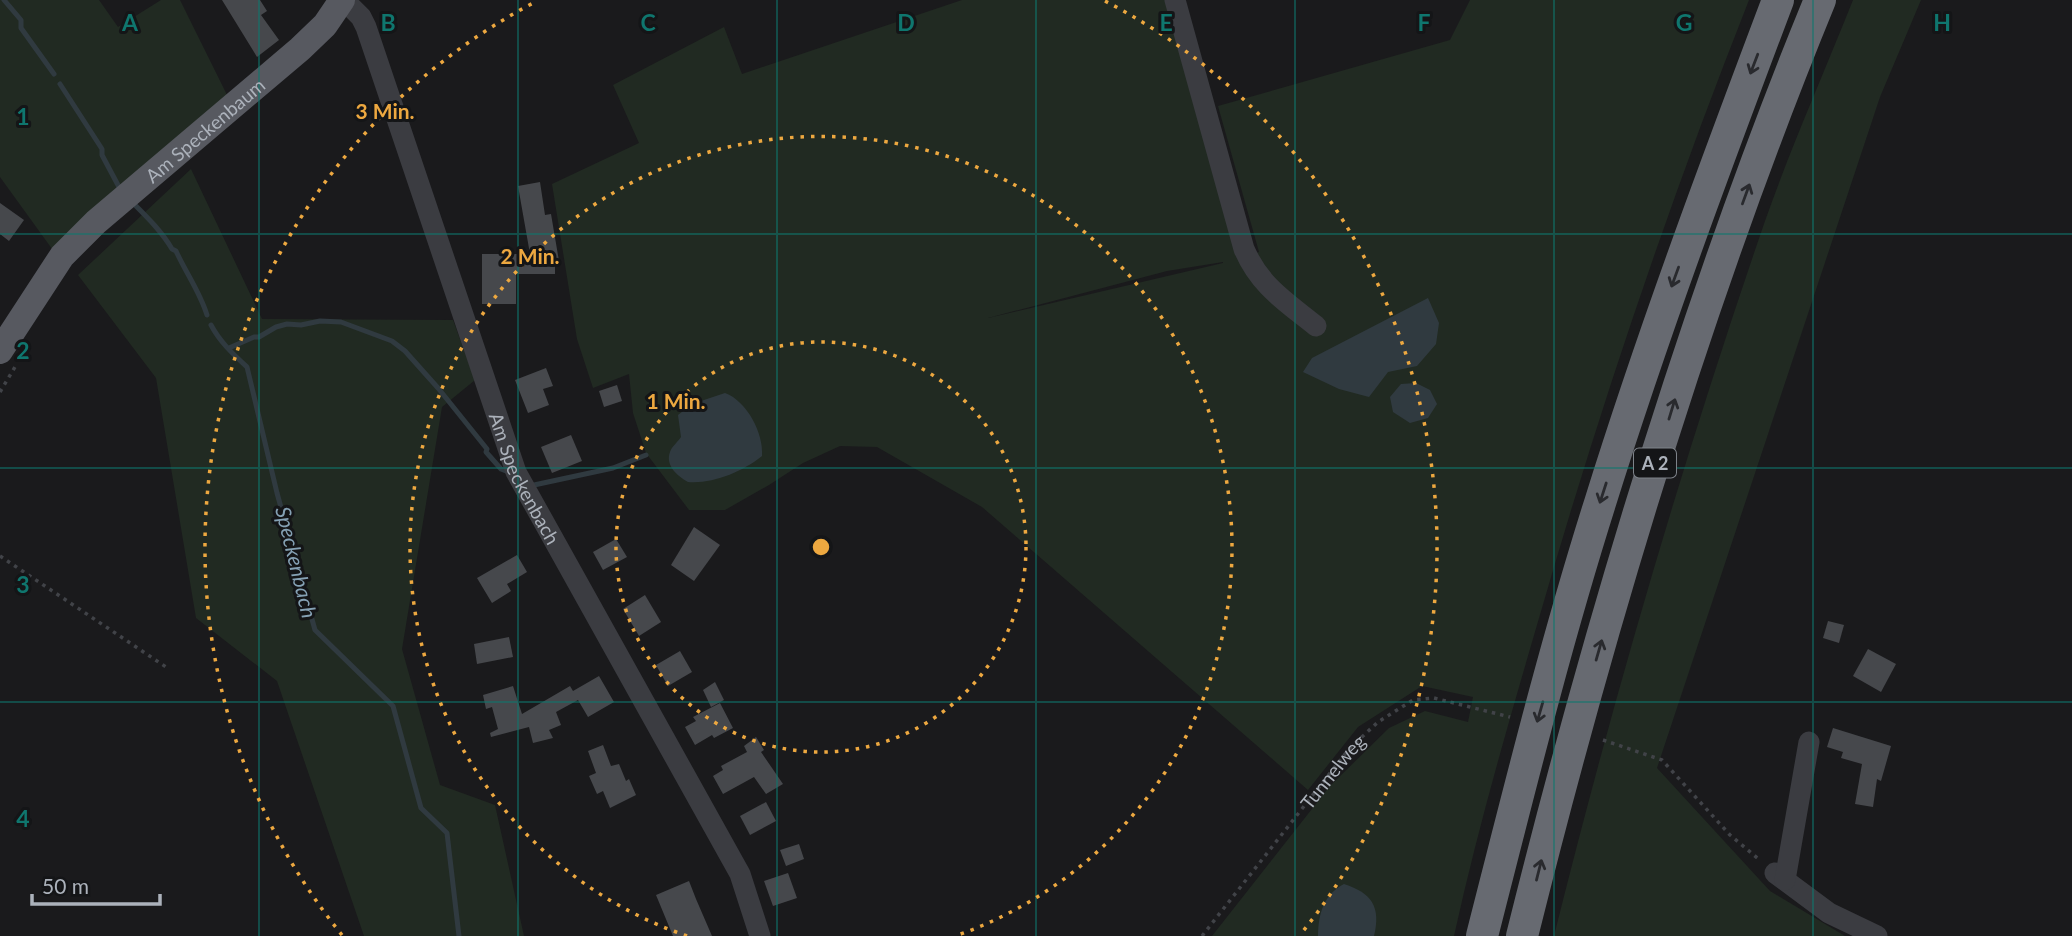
<svg xmlns="http://www.w3.org/2000/svg" width="2072" height="936" font-family="Lato,sans-serif">
<style>
.green{fill:#212a22;fill-rule:evenodd}
.water{fill:#303a40}
.lines{fill:none;stroke-linecap:round;stroke-linejoin:round}
.stream{stroke:#303a40;stroke-width:5}
.building{fill:#46484c}
.path{stroke:#414348;stroke-width:3.5;stroke-dasharray:3.5 5;stroke-linecap:butt}
.minor{stroke:#3b3c41;stroke-width:21}
.major{stroke:#575960;stroke-width:26}
.highway{stroke:#676a71;stroke-width:32}
.oneway{stroke:#292a2e}
.grid{fill:none;stroke:#0f766e;stroke-width:2;stroke-opacity:0.55}
.ring{fill:none;stroke:#eda840;stroke-width:3.5;stroke-dasharray:3.5 7}
.labels{text-anchor:middle;dominant-baseline:central;stroke-width:6;stroke-linejoin:round;paint-order:stroke}
.shield{fill:#141517;stroke:#7e838a;stroke-width:2}
.shield-label{font-size:18px;font-weight:bold;fill:#acb2bb}
.street-label{font-size:19px;fill:#acb2bb;stroke:#141517}
.water-label{font-size:21px;font-style:italic;fill:#85a1b4;stroke:#141517}
.grid-label{font-size:23px;text-anchor:middle;font-weight:bold;fill:#0f766e;stroke:#141517;stroke-width:6;stroke-linejoin:round;paint-order:stroke}
.centre{fill:#eda840;stroke:#141517;stroke-width:3.5}
.ring-label{font-size:21px;text-anchor:middle;font-weight:bold;fill:#eda840;stroke:#141517;stroke-width:6;stroke-linejoin:round;paint-order:stroke}
</style>
<rect width="100%" height="100%" fill="#1a1a1c"/>
<!-- green -->
<g class="green">
<path d="M0 0H99L118 27 161 0H180L229 99 55 253 0 177Z"/>
<path d="M962 0H1170L1238 260 1259 252 1218 106 1450 40 1470 0H1749C1668 205 1598 413 1537 625 1507 728 1477 831 1454 936H1212L1330 786 1389 728 1425 711 1468 722 1473 697 1422 686 1358 727 1308 790 982 507 877 447 840 446 803 463 769 485 725 510H689L646 453 633 413 629 374 593 388 577 339 552 184 639 143 613 85 724 27 742 74ZM1223 262V263L988 318 1167 271Z"/>
<path d="M1853 0H1921L1880 97 1657 768 1770 891 1845 936H1554C1614 695 1684 456 1765 221 1791 147 1824 73 1853 0Z"/>
<path d="M191 169 262 319 453 320 475 380 442 407 402 649 440 785 495 805 524 936H364L277 681 196 618 156 378 78 275Z"/>
</g>
<!-- water -->
<g class="water">
<path d="M1428 298 1439 323 1436 344 1417 366 1388 372 1369 397 1339 389 1303 372 1312 358Z"/>
<path d="M1416 383 1430 390 1437 404 1428 418 1410 423 1393 412 1390 397 1401 384Z"/>
<path d="M725 393C747 401 764 434 762 456 742 472 713 484 688 482 677 476 665 465 670 452 672 446 678 442 681 437L678 415 692 404Z"/>
<path d="M1344 884C1372 893 1381 907 1374 936H1318C1318 914 1324 894 1344 884Z"/>
</g>
<g class="lines">
<!-- stream -->
<g class="stream">
<path d="M4 0 21 20V28L54 74"/>
<path d="M60 84 102 149V155L119 187"/>
<path d="M134 204C149 219 162 232 172 249L176 251C186 273 200 292 207 315"/>
<path d="M211 325C220 342 233 354 247 367L277 493 315 630 393 706 421 808 447 833 459 936"/>
<path d="M229 348 254 337H259L276 327 287 324 301 325 320 321 341 322 392 341 405 351 438 388 487 449 486 452 501 469 506 471"/>
<path d="M534 485 613 468 646 455"/>
</g>
</g>
<!-- building -->
<g class="building">
<path d="M222 0H260L267 11 261 15 279 40 257 57Z"/>
<path d="M540 182 545 215 551 214 559 261H555V274H516V304H482V254H530L518 186Z"/>
<path d="M0 203 24 220 9 241 0 234Z"/>
<path d="M546 368 553 386 543 389 549 405 528 413 515 380Z"/>
<path d="M617 385 622 401 604 407 599 391Z"/>
<path d="M571 435 582 461 552 473 541 447Z"/>
<path d="M694 527 720 545 694 581 671 565Z"/>
<path d="M616 539 627 557 603 570 593 552Z"/>
<path d="M517 555 527 572 507 584 511 591 492 603 477 578Z"/>
<path d="M645 595 661 622 639 636 623 609Z"/>
<path d="M1828 621 1844 625 1839 643 1823 638Z"/>
<path d="M509 637 513 657 477 664 474 644Z"/>
<path d="M1868 649 1896 664 1881 692 1853 676Z"/>
<path d="M680 651 692 672 668 686 656 665Z"/>
<path d="M599 676 614 702 588 717 578 700 556 712 561 725 549 730 553 738 533 743 529 727 491 737 490 733 498 729 492 707 486 709 483 695 513 686 522 714 570 686 573 691Z"/>
<path d="M715 682 724 700 711 707 703 690Z"/>
<path d="M720 703 733 728 714 738 712 735 695 745 685 727 696 721 693 717Z"/>
<path d="M1833 728 1891 746 1881 781 1877 779 1873 807 1855 804 1862 764 1841 758 1843 752 1827 747Z"/>
<path d="M756 737 764 750 761 752 783 784 766 794 754 777 723 794 713 776 723 770 721 766 747 752 744 746Z"/>
<path d="M603 745 611 766 619 764 626 781 629 779 636 795 610 808 603 791 597 794 589 776 596 773 588 751Z"/>
<path d="M766 802 776 821 750 835 740 816Z"/>
<path d="M799 844 804 859 786 866 780 850Z"/>
<path d="M788 873 797 898 773 906 764 881Z"/>
<path d="M689 881 696 899 712 936H673L656 895Z"/>
</g>
<g class="lines">
<!-- path -->
<g class="path">
<path d="M0 392 15 367"/>
<path d="M0 556 166 667"/>
<path d="M1603 740 1662 760 1730 835 1761 861"/>
<path id="s1" d="M1202 936 1349 749 1378 722 1413 700 1434 698 1510 717"/>
</g>
<!-- minor -->
<g class="minor">
<path id="s2" d="M344 0 361 17 366 27 516 472 740 874 760 936"/>
<path d="M1175 0 1244 249C1260 286 1285 301 1316 326"/>
<path d="M1775 873 1829 913 1877 936"/>
<path d="M1785 880 1809 742"/>
</g>
<!-- major -->
<path class="major" id="s3" d="M0 351 62 256 96 222 300 49 325 25 342 0"/>
<!-- highway -->
<g class="highway">
<path d="M1482 936C1519 791 1555 645 1600 503 1653 333 1715 167 1778 0"/>
<path d="M1522 936C1601 619 1696 302 1820 0"/>
</g>
</g>
<!-- one-way arrows -->
<defs><path id="oneway-shaft" d="M-6 0H5M1.5-3L5.5 0L1.5 3" fill="none" stroke-width="1.6" stroke-linecap="round" stroke-linejoin="round" transform="scale(1.75)"/></defs>
<g class="oneway">
<use href="#oneway-shaft" transform="translate(1754 64) rotate(111)"/>
<use href="#oneway-shaft" transform="translate(1746 194) rotate(-70)"/>
<use href="#oneway-shaft" transform="translate(1675 277) rotate(110)"/>
<use href="#oneway-shaft" transform="translate(1672 409) rotate(-73)"/>
<use href="#oneway-shaft" transform="translate(1603 493) rotate(108)"/>
<use href="#oneway-shaft" transform="translate(1599 650) rotate(-74)"/>
<use href="#oneway-shaft" transform="translate(1540 712) rotate(106)"/>
<use href="#oneway-shaft" transform="translate(1539 870) rotate(-76)"/>
</g>
<!-- grid -->
<path class="grid" d="M259 0V936M518 0V936M777 0V936M1036 0V936M1295 0V936M1554 0V936M1813 0V936M0 234H2072M0 468H2072M0 702H2072"/>
<!-- distance rings -->
<g class="ring">
<circle cx="821" cy="547" r="205"/>
<path d="M687 936A411 411 0 1 1 955 936"/>
<path d="M342 935A616 616 0 0 1 537 1M1105 1A616 616 0 0 1 1300 935"/>
</g>
<g class="labels">
<!-- shield labels -->
<rect class="shield" x="1634" y="448.5" width="42" height="29" rx="5"/>
<g class="shield-label">
<text x="1655" y="463">A 2</text>
</g>
<!-- street labels -->
<g class="street-label">
<text stroke="none"><textPath href="#s3" startOffset="304">Am Speckenbaum</textPath></text>
<text stroke="none"><textPath href="#s2" startOffset="514">Am Speckenbach</textPath></text>
<text stroke="none"><textPath href="#s1" startOffset="210">Tunnelweg</textPath></text>
</g>
<!-- water labels -->
<g class="water-label">
<text transform="translate(297 562) rotate(76)">Speckenbach</text>
</g>
</g>
<g class="grid-label">
<text x="130" y="31">A</text>
<text x="388" y="31">B</text>
<text x="648" y="31">C</text>
<text x="906" y="31">D</text>
<text x="1166" y="31">E</text>
<text x="1424" y="31">F</text>
<text x="1684" y="31">G</text>
<text x="1942" y="31">H</text>
<text x="23" y="125">1</text>
<text x="23" y="359">2</text>
<text x="23" y="593">3</text>
<text x="23" y="827">4</text>
</g>
<circle cx="821" cy="547" r="10" class="centre"/>
<g class="ring-label">
<text x="385" y="119">3 Min.</text>
<text x="530" y="264">2 Min.</text>
<text x="676" y="409">1 Min.</text>
</g>
<!-- scale -->
<path d="M32 894v10h128v-10" fill="none" stroke="#acb2bb" stroke-width="3.5"/>
<text x="42" y="894" font-size="21" fill="#acb2bb" stroke="#141517" stroke-width="5" paint-order="stroke">50 m</text>
</svg>
